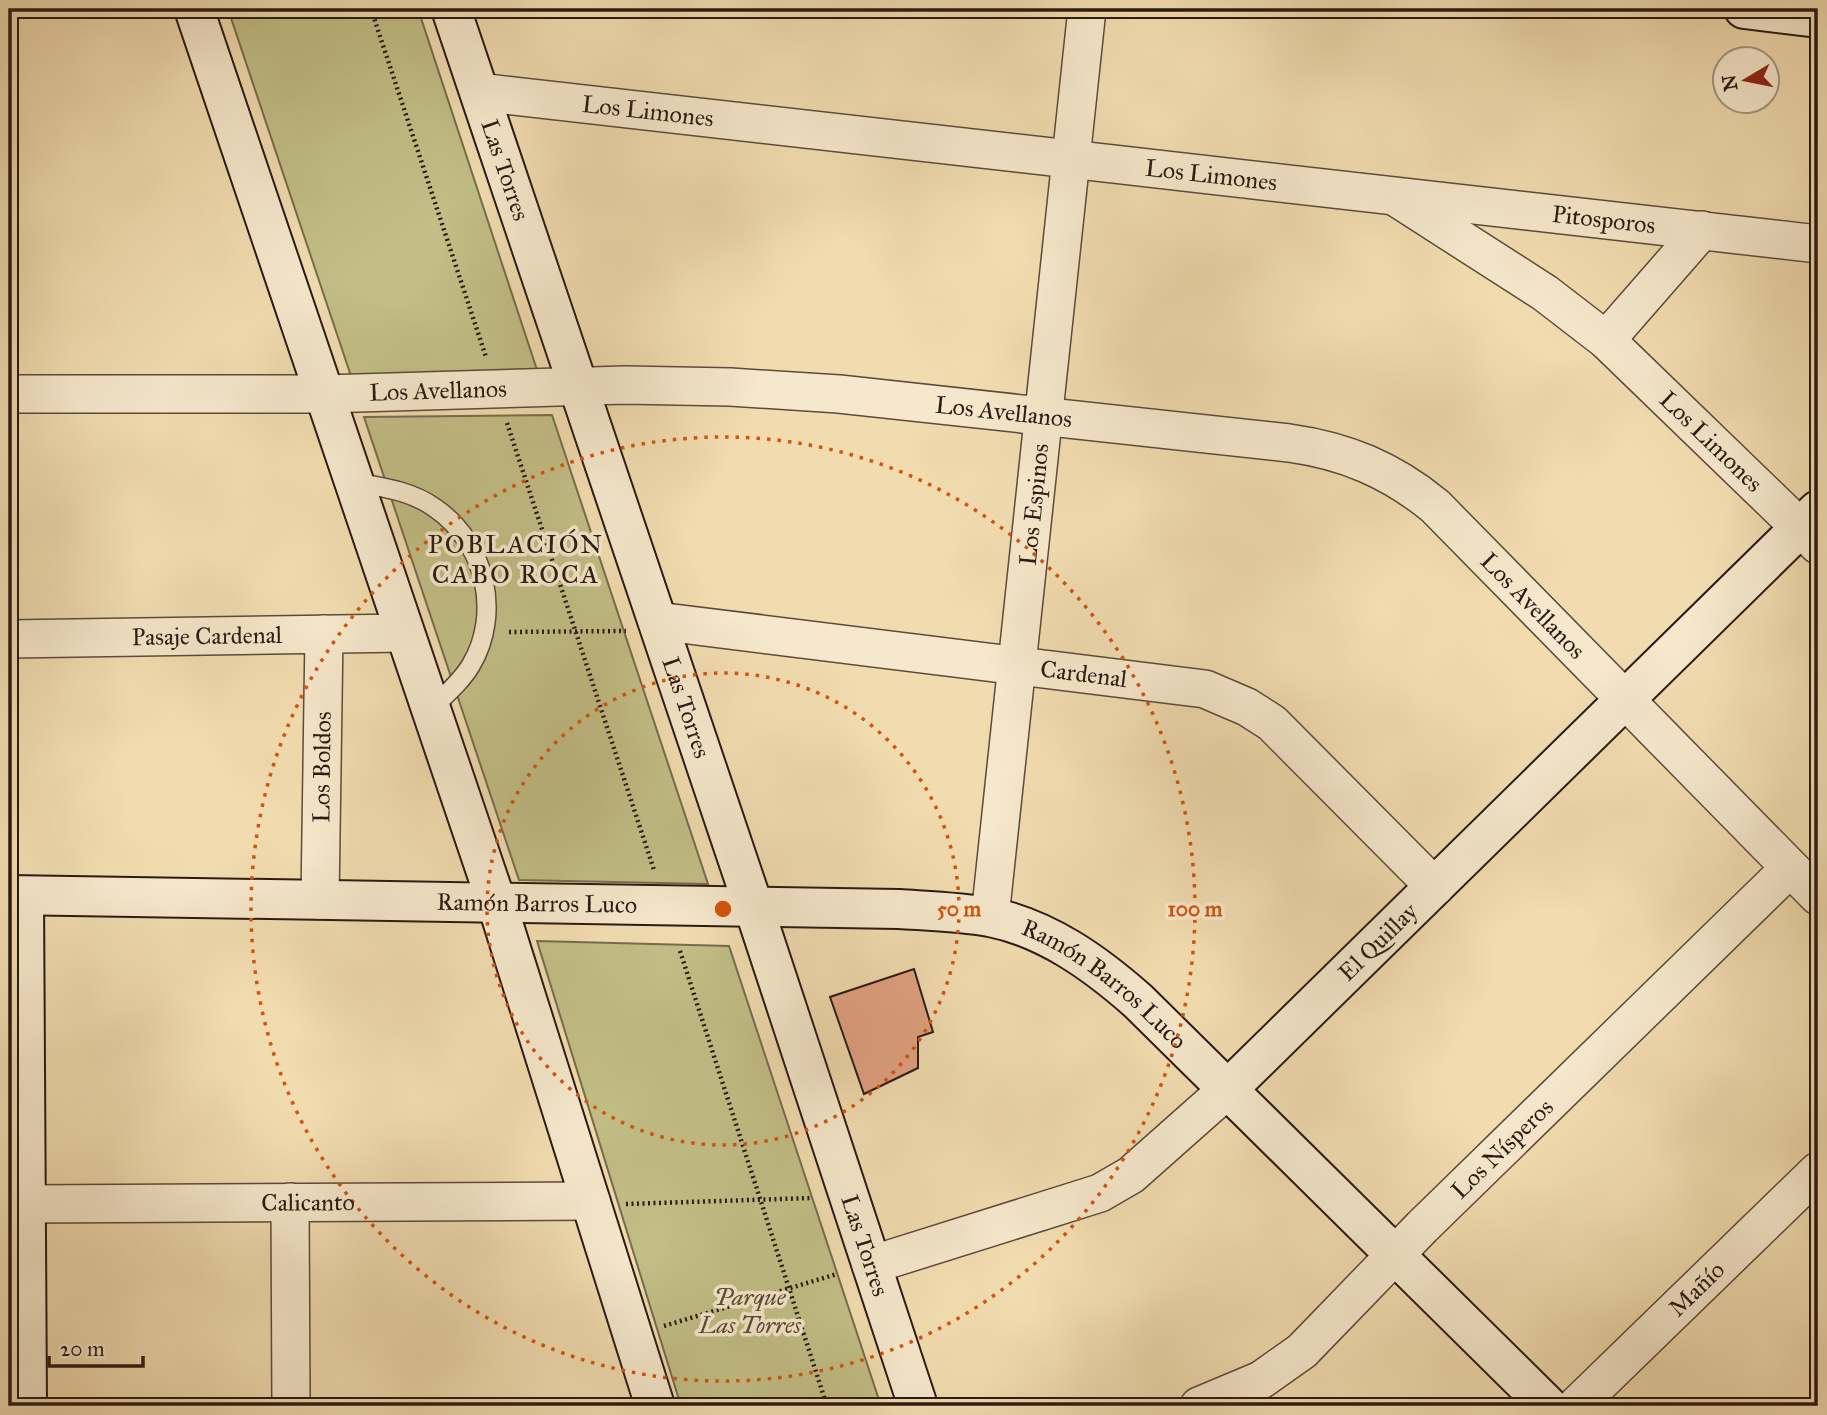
<svg xmlns="http://www.w3.org/2000/svg" width="1827" height="1415" font-family="'IM FELL Great Primer',serif">
<style>
.green{fill:#c2be86;stroke:#766c4d;stroke-width:2}
.building{fill:#e2a282;stroke:#2a1a14;stroke-width:2}
.lines{fill:none;stroke-linecap:round;stroke-linejoin:round}
.lane-casing{stroke:#5c4a3b;stroke-width:21}
.street-casing{stroke:#5c4a3b;stroke-width:40}
.secondary-casing{stroke:#2a1a14;stroke-width:42}
.path{stroke:#2a1a14;stroke-width:4.5;stroke-dasharray:2 3.5;stroke-linecap:butt}
.lane{stroke:#f6e8cc;stroke-width:18}
.street{stroke:#f6e8cc;stroke-width:37}
.secondary{stroke:#f6e8cc;stroke-width:38}
.ring{fill:none;stroke:#d5530d;stroke-width:3.5;stroke-dasharray:3.5 7}
.labels{text-anchor:middle;dominant-baseline:central;stroke-width:7;stroke-linejoin:round;paint-order:stroke}
.street-label{font-size:24px;fill:#2a1a14;stroke:#f6e8cc}
.park-label{font-size:24px;font-style:italic;fill:#584b36;stroke:#f6e8cc}
.neighbourhood-label{font-size:26px;letter-spacing:2px;fill:#2a1a14;stroke:#f6e8cc}
.centre{fill:#d5530d;stroke:#f6e8cc;stroke-width:3.5}
.ring-label{font-size:21px;text-anchor:middle;font-weight:bold;fill:#d5530d;stroke:#f6e8cc;stroke-width:7;stroke-linejoin:round;paint-order:stroke}
</style>
<rect width="100%" height="100%" fill="#f1dcb0"/>
<filter id="stains"><feTurbulence type="fractalNoise" baseFrequency=".00286" numOctaves="4"/><feColorMatrix values="0 0 0 0 .2 0 0 0 0 .09 0 0 0 0 .02 0 0 0 .5 -.17"/></filter>
<radialGradient id="worn" r=".72"><stop offset=".6" stop-color="#630" stop-opacity="0"/><stop offset="1" stop-color="#630" stop-opacity=".3"/></radialGradient>
<!-- green -->
<g class="green">
<path d="M228 9H418L538 373 351 376Z"/>
<path d="M552 415 708 884 519 880 364 417Z"/>
<path d="M537 941 729 946 881 1406H681Z"/>
</g>
<!-- building -->
<path class="building" d="M914 969 933 1032 918 1037V1068L864 1094 830 997Z"/>
<g class="lines">
<!-- lane casing -->
<g class="lane-casing">
<path id="lane" d="M354 482C382 487 412 491 435 508 485 542 502 613 471 665 461 682 445 695 431 709"/>
</g>
<!-- street casing -->
<g class="street-casing">
<g id="street">
<path id="s1" d="M479 92 1818 244"/>
<path id="s2" d="M1397 198 1545 293 1606 340 1818 545"/>
<path d="M1606 340 1702 230"/>
<path id="s3" d="M9 394H324L625 385 730 387 839 394 1289 443C1346 451 1391 470 1435 506L1818 896"/>
<path id="s4" d="M657 621 1205 689 1247 707 1272 723 1435 887"/>
<path id="s5" d="M9 639 405 633"/>
<path id="s6" d="M320 900 324 634"/>
<path id="s7" d="M990 917 1087 9"/>
<path d="M290 1202 291 1406"/>
<path id="s8" d="M26 1204 591 1201"/>
<path d="M871 1265 1100 1193 1131 1175 1228 1089"/>
<path id="s9" d="M1199 1406 1261 1380 1302 1351 1422 1227 1790 868"/>
<path id="s10" d="M1576 1406 1818 1171"/>
</g>
</g>
<!-- secondary casing -->
<g class="secondary-casing">
<g id="secondary">
<path d="M194 9 497 904 655 1406"/>
<path id="s11" d="M451 9 754 908 918 1406"/>
<path d="M1744 9 1818 18"/>
<path id="s12" d="M9 895 899 909C929 911 960 912 990 917 1046 928 1095 963 1138 1001L1548 1406"/>
<path d="M24 896 27 1406"/>
<path id="s13" d="M1228 1089 1818 510"/>
</g>
</g>
<!-- path -->
<g class="path">
<path d="M371 9 486 357"/>
<path d="M229 11 372 10"/>
<path d="M507 423 654 870"/>
<path d="M509 632 626 631"/>
<path d="M680 951 827 1406"/>
<path d="M626 1204 812 1198"/>
<path d="M664 1326 837 1274"/>
</g>
<!-- lane -->
<use href="#lane" class="lane"/>
<!-- street -->
<use href="#street" class="street"/>
<!-- secondary -->
<use href="#secondary" class="secondary"/>
</g>
<!-- distance rings -->
<g class="ring">
<circle cx="723" cy="909" r="236"/>
<circle cx="723" cy="909" r="472"/>
</g>
<g class="labels">
<!-- street labels -->
<g class="street-label">
<text stroke="none"><textPath href="#s1" startOffset="170">Los Limones</textPath></text>
<text stroke="none"><textPath href="#s11" startOffset="170">Las Torres</textPath></text>
<text stroke="none"><textPath href="#s1" startOffset="737">Los Limones</textPath></text>
<text stroke="none"><textPath href="#s1" startOffset="1132">Pitosporos</textPath></text>
<text stroke="none"><textPath href="#s3" startOffset="429">Los Avellanos</textPath></text>
<text stroke="none"><textPath href="#s3" startOffset="996">Los Avellanos</textPath></text>
<text stroke="none"><textPath href="#s2" startOffset="399">Los Limones</textPath></text>
<text stroke="none"><textPath href="#s7" startOffset="415">Los Espinos</textPath></text>
<text stroke="none"><textPath href="#s3" startOffset="1584">Los Avellanos</textPath></text>
<text stroke="none"><textPath href="#s5" startOffset="198">Pasaje Cardenal</textPath></text>
<text stroke="none"><textPath href="#s4" startOffset="430">Cardenal</textPath></text>
<text stroke="none"><textPath href="#s11" startOffset="737">Las Torres</textPath></text>
<text stroke="none"><textPath href="#s6" startOffset="133">Los Boldos</textPath></text>
<text stroke="none"><textPath href="#s12" startOffset="528">Ramón Barros Luco</textPath></text>
<text stroke="none"><textPath href="#s13" startOffset="210">El Quillay</textPath></text>
<text stroke="none"><textPath href="#s12" startOffset="1116">Ramón Barros Luco</textPath></text>
<text stroke="none"><textPath href="#s9" startOffset="402">Los Nísperos</textPath></text>
<text stroke="none"><textPath href="#s8" startOffset="282">Calicanto</textPath></text>
<text stroke="none"><textPath href="#s11" startOffset="1304">Las Torres</textPath></text>
<text stroke="none"><textPath href="#s10" startOffset="168">Mañío</textPath></text>
</g>
<!-- park labels -->
<g class="park-label">
<text x="750" y="1297">Parque<tspan x="750" dy="28">Las Torres</tspan></text>
</g>
<!-- neighbourhood labels -->
<g class="neighbourhood-label">
<text x="516" y="544">POBLACIÓN<tspan x="516" dy="30">CABO ROCA</tspan></text>
</g>
</g>
<circle cx="723" cy="909" r="10" class="centre"/>
<g class="ring-label">
<text x="959" y="916">50 m</text>
<text x="1195" y="916">100 m</text>
</g>
<!-- margin -->
<rect width="1827" height="1415" fill="none" stroke="#f1dcb0" stroke-width="35"/>
<rect x="10" y="10" width="1806" height="1394" fill="none" stroke="#2a1a14" stroke-width="3.5"/>
<rect x="18" y="18" width="1792" height="1380" fill="none" stroke="#2a1a14" stroke-width="2"/>
<!-- north arrow -->
<g transform="translate(1746 80) rotate(260)"><circle r="33" fill="#f6e8cc" stroke="#a49682" stroke-width="2"/>
<path d="M0-5L12 26L0 18L-12 26Z" fill="#8f2418"/>
<text y="-10" font-size="19" font-weight="bold" text-anchor="middle" fill="#2a1a14">N</text>
</g>
<!-- scale -->
<path d="M49 1356v10h94v-10" fill="none" stroke="#2a1a14" stroke-width="3.5"/>
<text x="60" y="1356" font-size="21" fill="#2a1a14" stroke="#f6e8cc" stroke-width="5" paint-order="stroke">20 m</text>
<rect width="100%" height="100%" filter="url(#stains)"/>
<rect width="100%" height="100%" fill="url(#worn)"/>
</svg>
